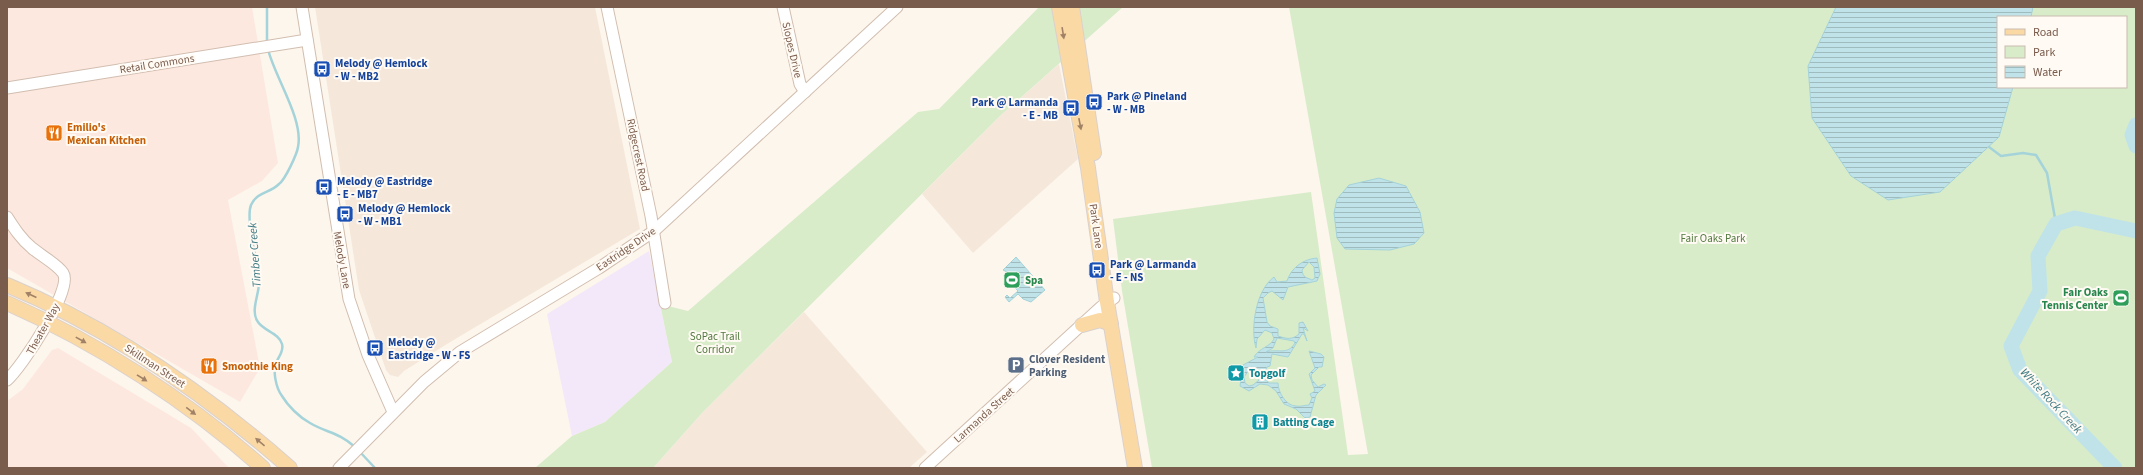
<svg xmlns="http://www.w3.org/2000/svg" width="2143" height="475" font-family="'Source Sans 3',sans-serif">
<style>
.residential{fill:#f5e8da}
.commercial{fill:#fde8e0}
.education{fill:#f3e8fa}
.green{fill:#d8ecc9;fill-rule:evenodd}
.water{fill:url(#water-rules);stroke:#a5d3da;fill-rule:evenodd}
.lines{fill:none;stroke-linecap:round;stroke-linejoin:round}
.stream{stroke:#a5d3da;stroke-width:2.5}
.river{stroke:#bfe3e8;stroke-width:15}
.minor-casing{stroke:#d1beb0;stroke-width:13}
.major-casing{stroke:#dad1cd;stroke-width:16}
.minor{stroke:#fff;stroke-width:11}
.major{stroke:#fbd9a5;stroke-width:14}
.oneway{fill:#a18267}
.labels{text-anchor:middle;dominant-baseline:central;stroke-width:4;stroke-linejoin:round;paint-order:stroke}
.street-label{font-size:11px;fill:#7a5c4d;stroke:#fffaf3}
.transit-label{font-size:11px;font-weight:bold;fill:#164399;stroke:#fffaf3;text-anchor:start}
.food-label{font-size:11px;font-weight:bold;fill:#c56008;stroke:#fffaf3;text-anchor:start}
.park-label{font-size:11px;fill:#537a41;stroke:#fffaf3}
.leisure-label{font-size:11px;font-weight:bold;fill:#27864d;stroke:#fffaf3;text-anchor:start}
.service-label{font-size:11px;font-weight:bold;fill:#4e5e75;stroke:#fffaf3;text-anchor:start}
.culture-label{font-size:11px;font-weight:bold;fill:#0d838f;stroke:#fffaf3;text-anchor:start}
.water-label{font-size:12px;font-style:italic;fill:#437c86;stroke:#fffaf3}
</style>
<defs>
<pattern id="water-rules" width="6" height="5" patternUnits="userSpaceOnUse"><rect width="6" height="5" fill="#bfe3e8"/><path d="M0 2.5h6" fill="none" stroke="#a0bbbe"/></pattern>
</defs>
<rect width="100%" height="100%" fill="#fdf6ec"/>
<!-- residential -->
<g class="residential">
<path d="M315 7H595L640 229 447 344 404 371 398 377 390 375 386 370 359 290Z"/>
<path d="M1059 64 1078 159 973 253 922 194 1001 115Z"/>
<path d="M804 312 927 452 909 468H653L702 413Z"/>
</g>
<!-- commercial -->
<g class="commercial">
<path d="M7 7H252L278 163 262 181 228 200 260 368 240 402 7 268Z"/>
<path d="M58 348 191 428 229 468H7V401L23 389 52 350Z"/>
</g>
<!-- education -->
<path class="education" d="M649 251 672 362 605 422 572 436 547 314Z"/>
<!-- green -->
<g class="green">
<path d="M1039 7H1123L1001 115 702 413 653 468H535L572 436 605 422 672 362 660 304 688 311 918 112 939 109Z"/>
<path d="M1289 7H2136V468H1152L1122 291 1113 219 1311 192 1348 455 1368 454ZM1998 17H2126V87H1998Z"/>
</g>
<!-- water -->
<g class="water">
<path d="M1836 7H2033L2031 17H1998V87H2013L1999 137 1940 192 1888 200 1851 176 1812 118 1808 66Z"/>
<path d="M1379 178 1406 186 1420 212 1424 233 1414 244 1390 250 1345 249 1337 238 1334 213 1337 199 1349 185Z"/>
<path d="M1016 257 1045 290 1031 302 1023 299 1018 294 1009 302 1005 297 1007 295 1010 298 1018 291 1008 280 1009 273 1003 270Z"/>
<path d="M1317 258 1320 274 1317 281 1288 287 1283 300 1272 291 1268 293 1263 298 1267 322 1270 326 1278 329V336C1287 339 1292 340 1299 334V323L1303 322 1308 331 1303 328 1307 341 1304 334H1302L1288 357 1272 354 1270 366 1267 367 1263 376 1269 383H1278C1278 392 1286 406 1296 406 1300 407 1305 405 1309 405L1312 398 1310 394 1315 391 1309 374 1315 368 1309 351 1321 354 1324 357 1322 367H1319L1311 375 1312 380 1318 387 1324 384 1326 385 1316 395 1310 417 1305 418 1296 409 1284 404 1276 391 1268 385 1260 384 1249 391 1240 386 1243 365 1258 357H1254C1259 348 1270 347 1274 339L1272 333 1265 330 1257 339 1256 348C1250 328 1256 290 1274 277L1277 282 1287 281C1291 268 1303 259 1317 258ZM1309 262 1314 267 1315 278 1312 280C1306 277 1303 278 1302 270ZM1277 338 1294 341 1295 343C1287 356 1278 348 1266 352L1273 348ZM1251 367 1258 370 1259 380 1253 385 1249 386 1245 383 1244 377Z"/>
</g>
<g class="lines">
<!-- stream -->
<g class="stream">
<path d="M267 7V44"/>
<path d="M268 49C274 76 304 119 298 147 297 154 285 180 279 184 269 194 258 191 251 205 245 220 259 265 259 283 259 295 250 311 258 322 264 331 279 333 282 344 284 351 279 356 277 361 272 370 276 388 282 396 288 406 299 417 310 423 327 433 338 432 355 447"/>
<path d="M1989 147 2001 156 2023 153 2036 155 2047 173 2056 224"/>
<path d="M360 452 375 468"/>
</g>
<!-- river -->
<g class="river">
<path d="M2136 125 2132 135 2136 146"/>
<path d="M2115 468 2020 370 2011 346 2040 291 2038 256 2056 224 2075 218 2136 231"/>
</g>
<!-- minor casing -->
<g class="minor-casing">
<g id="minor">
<path d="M302 7 349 299 368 355 393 412"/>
<path d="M607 7 651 216 665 303"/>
<path d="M783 7 800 84 805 92"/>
<path d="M7 88 307 40"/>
<path d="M7 217C14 228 21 239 32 248 40 255 57 264 63 273 74 289 21 368 7 380"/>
<path d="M339 468 424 382 460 352 599 268 654 231 897 7"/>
<path d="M925 468 1101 307 1114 298"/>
</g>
</g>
<!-- major casing -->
<g class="major-casing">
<g id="major">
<path d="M1059 7 1088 168 1107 302 1135 468"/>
<path d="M1072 7 1094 153"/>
<path d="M7 285C110 328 206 394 290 468"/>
<path d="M7 303C98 343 189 402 263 468"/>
<path d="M1082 325 1100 320 1111 324"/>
</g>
</g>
<!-- minor -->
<use href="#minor" class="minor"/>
<!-- major -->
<use href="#major" class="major"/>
</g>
<!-- one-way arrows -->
<defs><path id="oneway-solid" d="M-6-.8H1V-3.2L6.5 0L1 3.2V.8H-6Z"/></defs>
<g class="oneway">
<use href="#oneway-solid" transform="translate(1063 33) rotate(81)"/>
<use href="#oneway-solid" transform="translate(1080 124) rotate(79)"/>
<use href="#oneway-solid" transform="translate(31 295) rotate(-155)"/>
<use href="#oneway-solid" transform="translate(81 340) rotate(29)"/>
<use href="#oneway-solid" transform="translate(142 378) rotate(32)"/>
<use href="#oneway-solid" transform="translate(191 411) rotate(37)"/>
<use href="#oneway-solid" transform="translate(260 442) rotate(-140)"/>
</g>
<!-- icons -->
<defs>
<g id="bus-square" transform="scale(0.9)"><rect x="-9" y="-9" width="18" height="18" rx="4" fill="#1a4fb4" stroke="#fffaf3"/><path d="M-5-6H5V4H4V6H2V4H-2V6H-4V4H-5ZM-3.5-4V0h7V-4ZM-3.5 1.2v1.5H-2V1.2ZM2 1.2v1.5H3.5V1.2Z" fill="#fff"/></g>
<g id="restaurant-square" transform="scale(0.9)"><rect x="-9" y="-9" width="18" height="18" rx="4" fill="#e8710a" stroke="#fffaf3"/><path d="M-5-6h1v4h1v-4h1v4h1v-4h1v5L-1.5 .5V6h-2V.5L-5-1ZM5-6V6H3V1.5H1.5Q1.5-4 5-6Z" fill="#fff"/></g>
<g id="stadium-square" transform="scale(0.9)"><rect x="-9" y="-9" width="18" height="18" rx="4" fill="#2e9e5b" stroke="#fffaf3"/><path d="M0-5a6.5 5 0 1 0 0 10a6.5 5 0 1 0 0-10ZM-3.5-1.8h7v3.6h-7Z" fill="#fff"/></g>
<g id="parking-square" transform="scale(0.9)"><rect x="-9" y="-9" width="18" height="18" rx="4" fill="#5c6f8a" stroke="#fffaf3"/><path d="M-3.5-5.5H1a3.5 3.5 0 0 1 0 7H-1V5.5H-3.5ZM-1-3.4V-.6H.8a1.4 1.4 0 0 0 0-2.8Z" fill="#fff"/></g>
<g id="sight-square" transform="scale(0.9)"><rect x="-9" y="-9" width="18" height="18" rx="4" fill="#0f9aa8" stroke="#fffaf3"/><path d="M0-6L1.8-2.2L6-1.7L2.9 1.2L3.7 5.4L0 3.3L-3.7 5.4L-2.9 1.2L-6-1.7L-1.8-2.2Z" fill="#fff"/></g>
<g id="building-square" transform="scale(0.9)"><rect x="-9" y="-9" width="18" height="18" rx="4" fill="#0f9aa8" stroke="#fffaf3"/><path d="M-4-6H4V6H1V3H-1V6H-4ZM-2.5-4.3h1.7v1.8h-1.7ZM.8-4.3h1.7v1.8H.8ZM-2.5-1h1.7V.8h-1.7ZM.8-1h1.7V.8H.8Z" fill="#fff"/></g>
</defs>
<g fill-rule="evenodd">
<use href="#bus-square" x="322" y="69"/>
<use href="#bus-square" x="1094" y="102"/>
<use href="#bus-square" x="1071" y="108"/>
<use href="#restaurant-square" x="54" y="133"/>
<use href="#bus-square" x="324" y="187"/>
<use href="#bus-square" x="345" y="214"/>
<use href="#bus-square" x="1097" y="270"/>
<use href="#stadium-square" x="1012" y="280"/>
<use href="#stadium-square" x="2121" y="298"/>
<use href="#bus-square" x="375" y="348"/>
<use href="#parking-square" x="1016" y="365"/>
<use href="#restaurant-square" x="209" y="366"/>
<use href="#sight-square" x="1236" y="373"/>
<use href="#building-square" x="1260" y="422"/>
</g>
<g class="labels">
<!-- street labels -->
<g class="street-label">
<text transform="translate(792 50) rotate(77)">Slopes Drive</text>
<text transform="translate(157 64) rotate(-9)">Retail Commons</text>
<text transform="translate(638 155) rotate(78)">Ridgecrest Road</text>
<text transform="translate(1096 226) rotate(82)">Park Lane</text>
<text transform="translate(626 249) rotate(-34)">Eastridge Drive</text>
<text transform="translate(342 260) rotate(80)">Melody Lane</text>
<text transform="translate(43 329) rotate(-61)">Theater Way</text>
<text transform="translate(155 366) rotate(33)">Skillman Street</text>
<text transform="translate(984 415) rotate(-42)">Larmanda Street</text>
</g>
<!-- transit labels -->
<g class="transit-label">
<text x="335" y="63">Melody @ Hemlock<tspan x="335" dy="13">- W - MB2</tspan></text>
<text x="1107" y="96">Park @ Pineland<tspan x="1107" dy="13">- W - MB</tspan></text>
<text x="1058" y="102" text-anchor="end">Park @ Larmanda<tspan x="1058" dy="13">- E - MB</tspan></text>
<text x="337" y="181">Melody @ Eastridge<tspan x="337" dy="13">- E - MB7</tspan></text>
<text x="358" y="208">Melody @ Hemlock<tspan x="358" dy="13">- W - MB1</tspan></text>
<text x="1110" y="264">Park @ Larmanda<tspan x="1110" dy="13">- E - NS</tspan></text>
<text x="388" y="342">Melody @<tspan x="388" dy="13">Eastridge - W - FS</tspan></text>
</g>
<!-- food labels -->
<g class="food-label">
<text x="67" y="127">Emilio's<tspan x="67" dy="13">Mexican Kitchen</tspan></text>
<text x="222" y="366">Smoothie King</text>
</g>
<!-- park labels -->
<g class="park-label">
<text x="1713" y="238">Fair Oaks Park</text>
<text x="715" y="336">SoPac Trail<tspan x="715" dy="13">Corridor</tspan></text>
</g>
<!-- leisure labels -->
<g class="leisure-label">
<text x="1025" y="280">Spa</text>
<text x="2108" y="292" text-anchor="end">Fair Oaks<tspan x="2108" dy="13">Tennis Center</tspan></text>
</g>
<!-- service labels -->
<g class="service-label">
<text x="1029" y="359">Clover Resident<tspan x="1029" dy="13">Parking</tspan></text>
</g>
<!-- culture labels -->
<g class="culture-label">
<text x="1249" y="373">Topgolf</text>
<text x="1273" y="422">Batting Cage</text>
</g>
<!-- water labels -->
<g class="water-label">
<text transform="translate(255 255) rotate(-94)">Timber Creek</text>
<text transform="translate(2051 401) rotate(47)">White Rock Creek</text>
</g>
</g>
<!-- border -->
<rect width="2143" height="475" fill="none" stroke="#7a5c4d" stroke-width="16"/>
<!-- legend -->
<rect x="1997" y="16" width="130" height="72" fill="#fffaf3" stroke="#cabbb1"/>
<rect x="2005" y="29" width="20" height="6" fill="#fbd9a5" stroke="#cabbb1"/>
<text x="2033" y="36" font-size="12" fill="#7a5c4d">Road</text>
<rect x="2005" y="46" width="20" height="12" fill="#d8ecc9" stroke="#cabbb1"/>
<text x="2033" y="56" font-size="12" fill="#7a5c4d">Park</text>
<rect x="2005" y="66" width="20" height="12" fill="url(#water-rules)" stroke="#cabbb1"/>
<text x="2033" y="76" font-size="12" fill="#7a5c4d">Water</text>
</svg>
